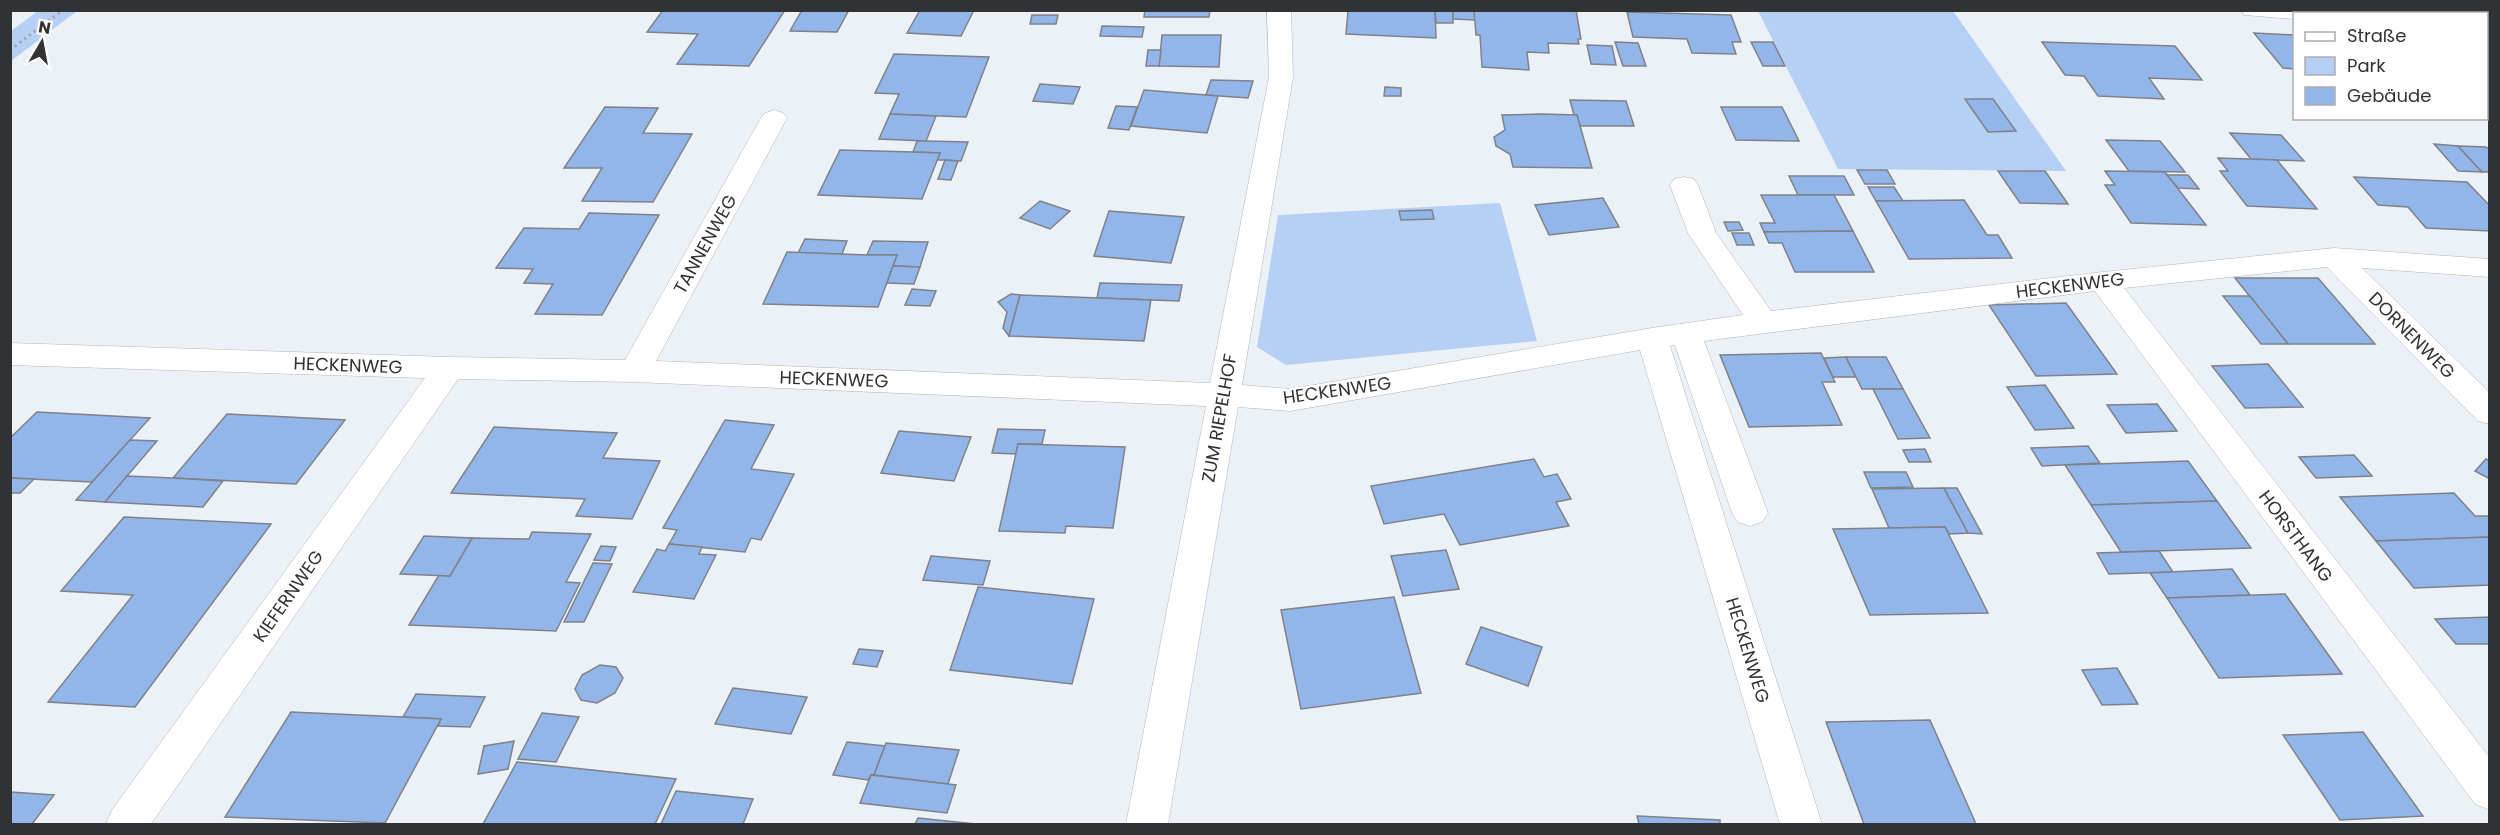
<svg xmlns="http://www.w3.org/2000/svg" width="2500" height="835" font-family="Poppins,sans-serif">
<style>
.green{fill:#b6cff5}
.building{fill:#93b6ea;stroke:#7f8288;stroke-width:1.5}
.lines{fill:none;stroke-linecap:round;stroke-linejoin:round}
.minor-casing{stroke:#b1b5bb;stroke-width:1}
.path{stroke:#a0a4a8;stroke-width:3;stroke-dasharray:2 4;stroke-linecap:butt}
.minor{fill:#fff;fill-rule:evenodd}
.labels{text-anchor:middle;dominant-baseline:central;stroke-width:4.5;stroke-linejoin:round;paint-order:stroke}
.street-label{font-size:18px;fill:#303234;stroke:#fff}
</style>
<rect width="100%" height="100%" fill="#ecf1f7"/>
<!-- green -->
<g class="green">
<path d="M38 11H77L11 61V31Z"/>
<path d="M1758 11H1953L2066 171 1838 169Z"/>
<path d="M1500 203 1537 341 1286 365 1257 347 1278 215Z"/>
</g>
<!-- building -->
<g class="building">
<path d="M663 10H785L749 66 677 64 698 34 647 32Z"/>
<path d="M802 10H849L837 32 790 31Z"/>
<path d="M920 10H974L961 36 907 33Z"/>
<path d="M1145 10H1210L1209 17H1144Z"/>
<path d="M1348 10H1435L1436 38 1346 34Z"/>
<path d="M1435 10H1453V23H1436Z"/>
<path d="M1453 10H1474L1475 20 1453 19Z"/>
<path d="M1474 10H1576L1581 39H1578L1579 44 1548 43 1549 53 1527 52 1529 70 1482 67 1480 35H1476Z"/>
<path d="M1627 12 1731 15 1741 42H1732L1736 54 1692 53 1687 39 1633 37Z"/>
<path d="M1032 15H1058L1056 24H1030Z"/>
<path d="M1102 26 1144 27 1142 37 1100 36Z"/>
<path d="M2254 33 2294 35V69L2283 68Z"/>
<path d="M1162 35H1221L1219 67 1159 66Z"/>
<path d="M1615 42 1638 43 1646 66H1623Z"/>
<path d="M1751 42H1773L1785 66H1763Z"/>
<path d="M2042 42 2175 46 2202 80 2149 78 2164 99 2098 96 2084 76 2065 75Z"/>
<path d="M2486 42H2490V80L2486 77Z"/>
<path d="M1587 45 1612 46 1616 65 1591 64Z"/>
<path d="M1148 50H1161L1159 66H1146Z"/>
<path d="M894 54 989 57 966 117 890 114 899 94 875 93Z"/>
<path d="M1211 80 1253 81 1248 98 1206 95Z"/>
<path d="M1040 84 1080 87 1073 104 1033 101Z"/>
<path d="M1385 87 1401 88V96H1384Z"/>
<path d="M1144 90 1218 96 1207 133 1131 126Z"/>
<path d="M1965 99H1993L2016 131 1988 132Z"/>
<path d="M1570 100 1626 101 1634 126H1580L1577 115H1574Z"/>
<path d="M1116 106 1137 107 1129 130 1108 128Z"/>
<path d="M605 107 658 108 643 133 692 134 653 202 582 201 602 168H564Z"/>
<path d="M1721 107H1782L1799 141 1736 140Z"/>
<path d="M890 114 936 116 926 141 879 139Z"/>
<path d="M1541 114 1577 115 1592 168 1513 167 1510 154 1496 146 1494 137 1505 130 1502 115Z"/>
<path d="M2230 133 2281 135 2304 161 2251 159Z"/>
<path d="M2106 140 2160 141 2185 172 2129 171Z"/>
<path d="M917 141H926L968 142 961 161 945 160H937L940 153 913 152Z"/>
<path d="M2434 144 2458 146 2482 172 2458 171Z"/>
<path d="M2458 146 2486 147 2490 150V172H2482Z"/>
<path d="M840 150 913 152 940 153 922 199 818 195Z"/>
<path d="M2218 158 2277 160 2317 209 2247 206 2220 171H2228Z"/>
<path d="M945 160 958 161 951 180 938 179Z"/>
<path d="M1857 170H1887L1895 184H1865Z"/>
<path d="M1998 171H2045L2068 204 2020 203Z"/>
<path d="M2105 171 2165 172 2206 225 2131 223 2105 185H2115Z"/>
<path d="M2167 175H2188L2199 189 2178 188Z"/>
<path d="M1789 176H1844L1854 195H1798Z"/>
<path d="M2354 177 2467 182 2490 206V231L2426 228 2408 207 2378 205Z"/>
<path d="M1868 187H1894L1903 201H1876Z"/>
<path d="M1761 195H1834L1853 231 1764 232 1760 223H1775Z"/>
<path d="M1603 198 1619 227 1549 235 1535 205Z"/>
<path d="M1964 200 1987 235H1998L2012 258 1909 259 1876 201Z"/>
<path d="M1040 201 1070 211 1050 229 1020 218Z"/>
<path d="M1432 210 1434 219 1401 220 1399 211Z"/>
<path d="M1109 211 1184 217 1171 263 1094 256Z"/>
<path d="M589 213 659 215 602 315 535 314 553 284 524 283 533 269 496 268 524 228 579 229Z"/>
<path d="M1724 222H1739L1743 230 1728 231Z"/>
<path d="M1853 231 1874 272H1795L1782 243H1769L1764 232Z"/>
<path d="M1732 233H1749L1754 245H1737Z"/>
<path d="M805 239 847 241 842 254 798 253Z"/>
<path d="M873 241 928 242 920 267 893 266 897 255H867Z"/>
<path d="M787 252 867 255H897L878 307 763 304Z"/>
<path d="M893 266 920 267 914 284 887 283Z"/>
<path d="M2235 278H2318L2375 344H2288Z"/>
<path d="M1100 283 1182 285 1179 301 1097 298Z"/>
<path d="M912 289 936 291 930 306 905 305Z"/>
<path d="M1011 294 1020 295 1009 336 1003 328 1007 312 998 302Z"/>
<path d="M1020 295 1151 300 1144 341 1009 336Z"/>
<path d="M2223 296H2250L2288 344H2261Z"/>
<path d="M2066 303 2117 374 2036 376 1989 305Z"/>
<path d="M1821 353 1835 382H1822L1842 425 1749 427 1720 355Z"/>
<path d="M1846 357 1856 377H1833L1824 358Z"/>
<path d="M1846 357H1886L1903 389H1862Z"/>
<path d="M2268 364 2303 407 2245 408 2212 366Z"/>
<path d="M2045 385 2074 428 2035 430 2007 387Z"/>
<path d="M1873 389H1903L1930 438 1898 439Z"/>
<path d="M2157 404 2177 431 2126 433 2107 405Z"/>
<path d="M37 412 150 418 92 482 10 478V438Z"/>
<path d="M227 414 345 420 296 484 173 478Z"/>
<path d="M725 420 774 425 751 469 794 474 761 540 751 538 745 552 669 544 677 530 663 528Z"/>
<path d="M494 427 617 433 603 458 660 461 632 519 576 516 585 499 451 493Z"/>
<path d="M998 429 1045 430 1042 444H1018L1016 454 992 453Z"/>
<path d="M899 431 971 437 954 481 881 473Z"/>
<path d="M130 440 157 441 105 502 76 500Z"/>
<path d="M1018 444 1125 447 1113 528 1066 526 1065 533 999 531Z"/>
<path d="M2088 446 2100 463 2042 466 2031 448Z"/>
<path d="M1925 449 1931 462H1909L1903 450Z"/>
<path d="M2354 455 2372 476 2316 478 2299 457Z"/>
<path d="M1534 459 1544 477 1557 474 1571 499 1556 502 1569 526 1460 545 1444 514 1384 524 1371 486Z"/>
<path d="M2486 459 2490 461V479L2475 471Z"/>
<path d="M2188 461 2217 501 2091 505 2065 465Z"/>
<path d="M1864 472H1906L1913 487 1871 488Z"/>
<path d="M127 476 173 478 223 481 203 507 105 502Z"/>
<path d="M10 478 34 479 20 493H10Z"/>
<path d="M1944 488 1968 533 1949 534 1945 527 1889 528 1872 489Z"/>
<path d="M1944 488H1957L1982 534 1968 533Z"/>
<path d="M2454 493 2475 516H2490V537L2376 541 2340 497Z"/>
<path d="M2217 501 2251 548 2121 552 2091 505Z"/>
<path d="M124 517 271 524 135 707 48 702 133 595 61 591Z"/>
<path d="M1945 527 1988 613 1870 615 1833 529Z"/>
<path d="M532 532 591 534 566 582 580 583 556 631 409 625 439 575 450 576 472 538 529 539Z"/>
<path d="M424 536 472 538 450 576 400 574Z"/>
<path d="M2490 537V585L2414 588 2376 541Z"/>
<path d="M669 544 702 547 699 554 716 555 694 599 633 592 657 549 665 551Z"/>
<path d="M601 546 616 547 610 561 594 560Z"/>
<path d="M1446 550 1459 589 1403 596 1391 556Z"/>
<path d="M2159 551 2173 572 2109 574 2097 553Z"/>
<path d="M931 556 990 561 983 585 923 580Z"/>
<path d="M593 563 612 564 584 622H564Z"/>
<path d="M2232 569 2250 595 2167 598 2150 573Z"/>
<path d="M978 587 1094 599 1072 684 950 670Z"/>
<path d="M2285 594 2342 674 2219 678 2167 598Z"/>
<path d="M1394 597 1421 693 1301 709 1281 610Z"/>
<path d="M2490 617V644H2456L2435 619Z"/>
<path d="M1481 627 1542 647 1528 686 1466 664Z"/>
<path d="M859 649 883 651 877 667 853 664Z"/>
<path d="M600 665 616 667 623 678 615 693 597 703 581 700 575 689 582 675Z"/>
<path d="M2117 668 2138 704 2102 705 2082 670Z"/>
<path d="M733 688 807 697 791 734 715 724Z"/>
<path d="M416 694 485 697 470 727 438 726 441 719 403 717Z"/>
<path d="M291 712 403 717 441 719 385 823 225 817Z"/>
<path d="M542 713 579 717 556 762 518 759Z"/>
<path d="M1930 720 1976 824H1864L1826 722Z"/>
<path d="M2363 732 2423 816 2340 820 2283 735Z"/>
<path d="M514 741 508 769 478 774 484 746Z"/>
<path d="M847 742 885 746 874 775H871L868 780 833 775Z"/>
<path d="M886 743 959 750 948 784 874 775Z"/>
<path d="M517 762 676 779 655 824H483Z"/>
<path d="M871 775 948 784 956 785 947 813 860 803Z"/>
<path d="M676 791 753 799 743 824H661Z"/>
<path d="M10 792 54 795 32 824H10Z"/>
<path d="M1637 816 1720 820V824H1639Z"/>
<path d="M918 818 976 824H915Z"/>
</g>
<g class="lines">
<!-- minor casing -->
<g class="minor-casing">
<g id="minor">
<path d="M1267 10H1291L1293 77 1242 385 1290 389 1652 328 1743 315 1688 233 1670 185 1674 179 1684 177 1694 179 1698 185 1716 233 1771 311 2103 272 2334 248 2490 259V277L2362 268 2490 393V424L2478 421 2327 267 2124 288 2490 758V810L2475 804 2095 291 1704 341 1768 513 1762 522 1750 526 1738 522 1732 513 1675 345 1670 346 1822 824H1780L1640 350 1290 411 1238 407 1168 824H1126L1206 406 635 382 458 379 151 824H106L112 810 425 378 10 365V343L449 357 625 360 761 118 765 113 774 110 783 113 787 118 656 361 1210 383 1269 77Z"/>
<path d="M2241 10H2344L2346 14H2294V19L2244 15Z"/>
<path d="M2490 12V26H2486V14H2480Z"/>
</g>
</g>
<!-- path -->
<path class="path" d="M10 50 63 10"/>
<!-- minor -->
<use href="#minor" class="minor"/>
</g>
<g class="labels">
<!-- street labels -->
<g class="street-label">
<text transform="translate(705 244) rotate(-61)">TANNENWEG</text>
<text transform="translate(2070 285) rotate(-7)">HECKENWEG</text>
<text transform="translate(2412 335) rotate(45)">DORNENWEG</text>
<text transform="translate(348 365) rotate(2)">HECKENWEG</text>
<text transform="translate(834 379) rotate(2)">HECKENWEG</text>
<text transform="translate(1337 390) rotate(-8)">HECKENWEG</text>
<text transform="translate(1219 418) rotate(-80)">ZUM RIEPELHOF</text>
<text transform="translate(2296 536) rotate(53)">HORSTHANG</text>
<text transform="translate(288 596) rotate(-55)">KIEFERNWEG</text>
<text transform="translate(1748 650) rotate(73)">HECKENWEG</text>
</g>
</g>
<!-- border -->
<rect width="2500" height="835" fill="none" stroke="#303234" stroke-width="24"/>
<!-- legend -->
<rect x="2293" y="12" width="195" height="108" fill="#ffffff" stroke="#acadae" stroke-width="1.5"/>
<rect x="2305" y="32" width="30" height="9" fill="#ffffff" stroke="#acadae" stroke-width="1.5"/>
<text x="2347" y="42" font-size="18" fill="#303234">Straße</text>
<rect x="2305" y="57" width="30" height="18" fill="#b6cff5" stroke="#acadae" stroke-width="1.5"/>
<text x="2347" y="72" font-size="18" fill="#303234">Park</text>
<rect x="2305" y="87" width="30" height="18" fill="#93b6ea" stroke="#acadae" stroke-width="1.5"/>
<text x="2347" y="102" font-size="18" fill="#303234">Gebäude</text>
<!-- north arrow -->
<g transform="translate(42 42) rotate(10)" stroke="#ffffff" stroke-width="4.5" paint-order="stroke">
<path d="M0-4.5L10 22L0 15L-10 22Z" fill="#303234"/>
<text y="-9" font-size="16" font-weight="bold" text-anchor="middle" fill="#303234">N</text>
</g>
</svg>
